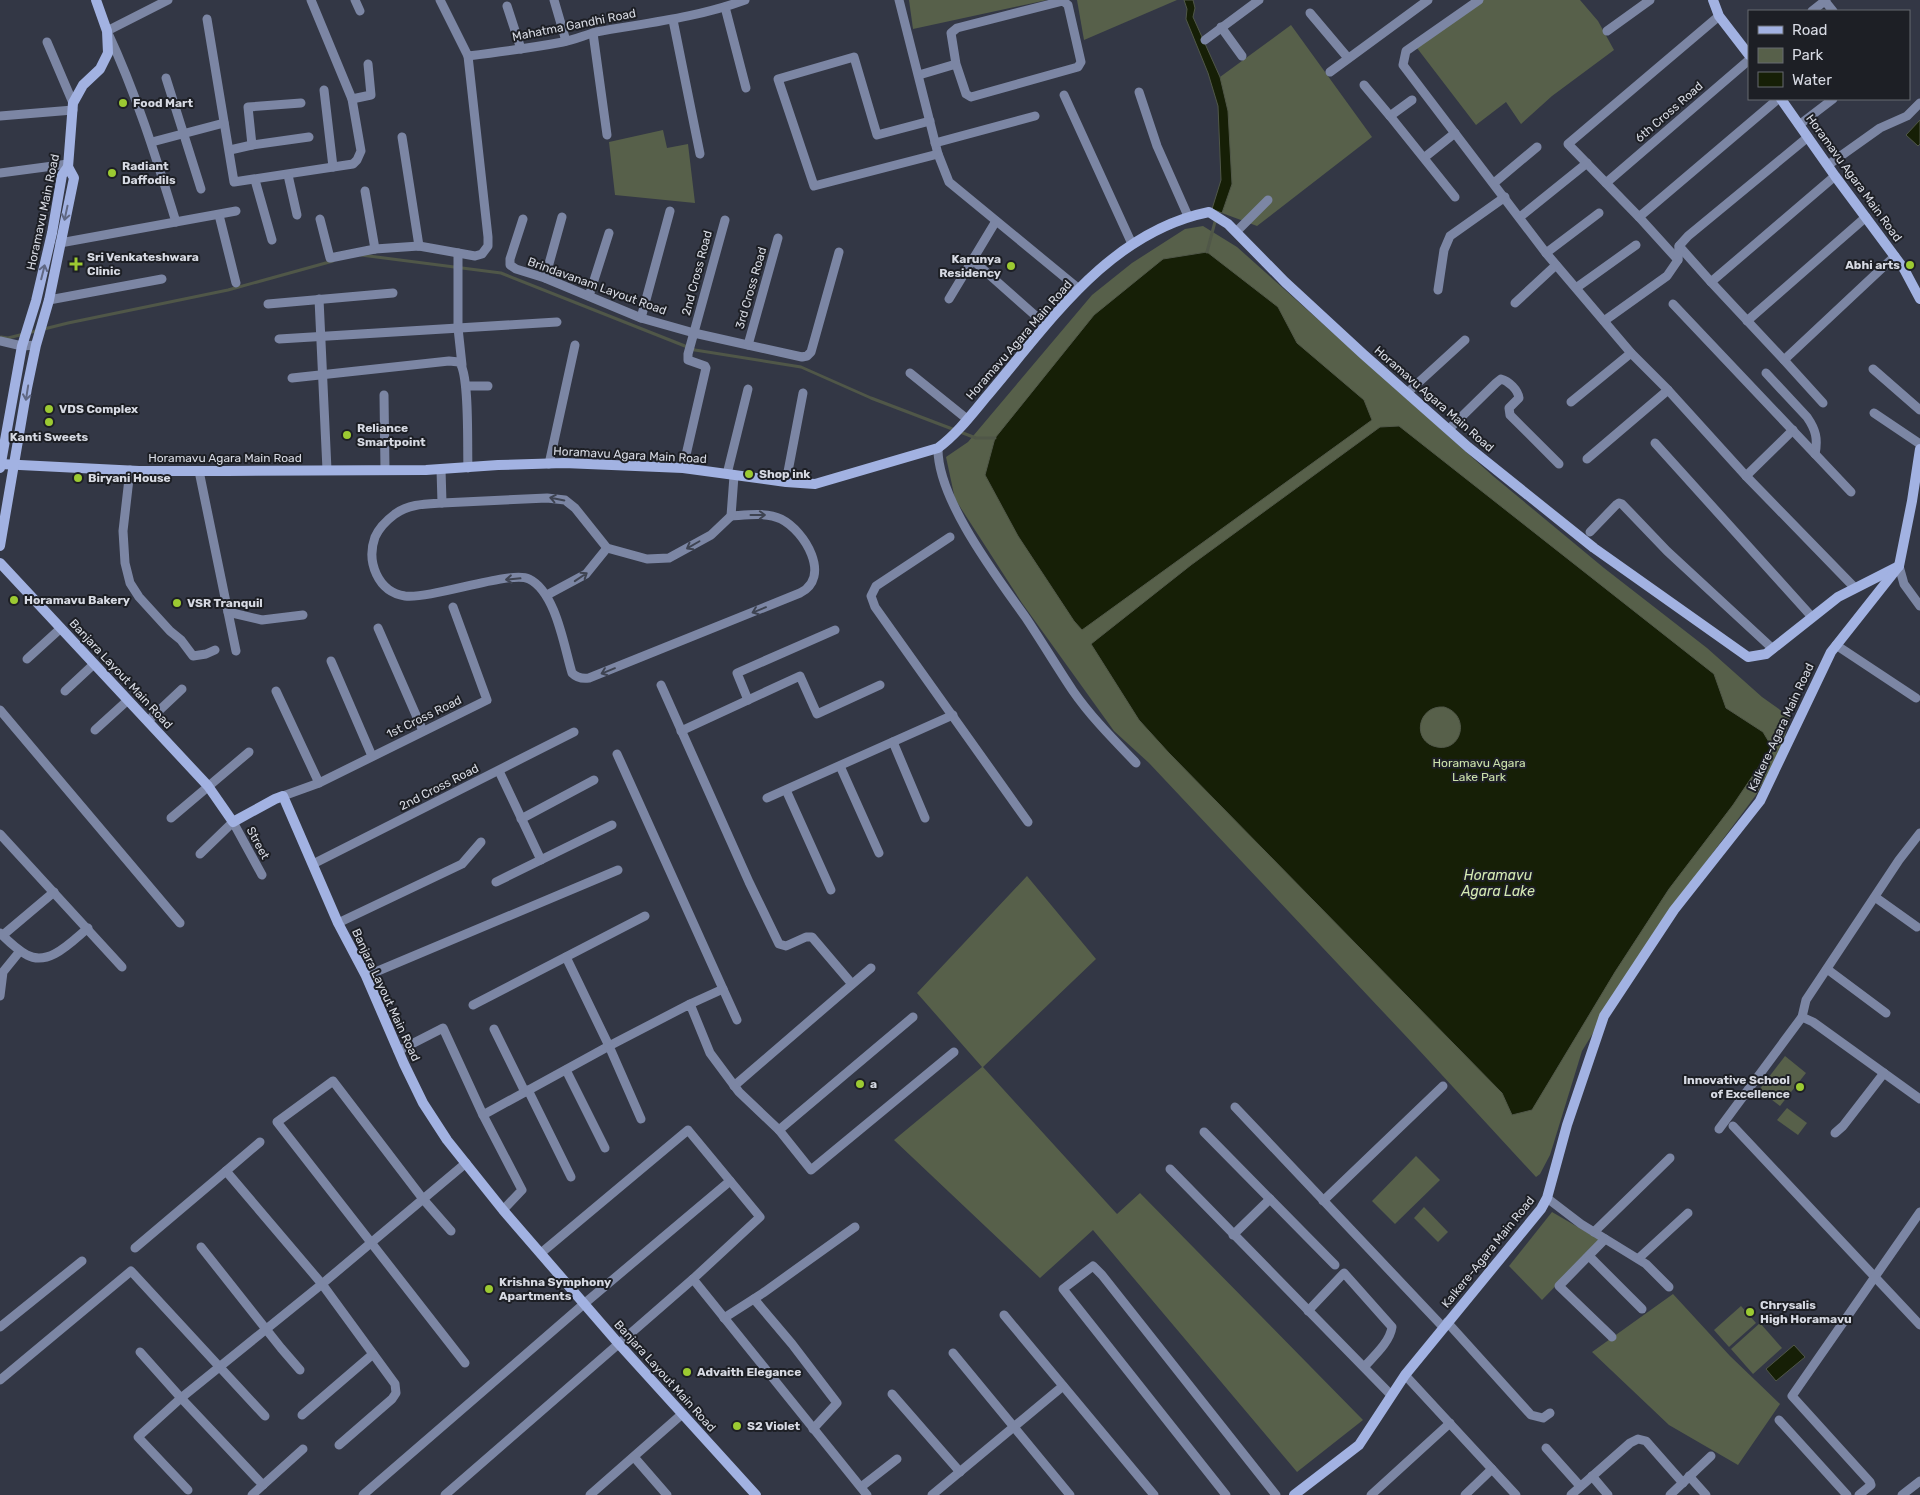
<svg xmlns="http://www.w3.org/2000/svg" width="1920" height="1495" font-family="Rubik,sans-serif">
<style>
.green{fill:#57604a}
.water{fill:#161f06;stroke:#505748;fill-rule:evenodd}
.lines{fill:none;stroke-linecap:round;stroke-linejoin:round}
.stream{stroke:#505748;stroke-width:3}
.street{stroke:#7c86a4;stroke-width:9}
.secondary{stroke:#a2b2e2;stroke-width:10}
.oneway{stroke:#606884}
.oneway2{stroke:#3e4351}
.poi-dot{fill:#9cca32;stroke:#1d1f25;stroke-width:2}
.labels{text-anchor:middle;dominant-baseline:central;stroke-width:4;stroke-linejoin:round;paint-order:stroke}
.street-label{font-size:12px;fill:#d7dae3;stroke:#1d1f25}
.poi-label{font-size:12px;font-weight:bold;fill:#d7dae3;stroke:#1d1f25;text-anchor:start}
.park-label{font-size:12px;fill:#cbe1ab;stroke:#1d1f25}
.water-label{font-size:14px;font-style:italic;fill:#d4e9b3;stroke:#1d1f25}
</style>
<rect width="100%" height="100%" fill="#333745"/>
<!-- green -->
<g class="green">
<path d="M909 0H1047L913 29Z"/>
<path d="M1077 0H1177L1084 40Z"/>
<path d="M1481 0H1580L1598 21 1614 50 1552 96 1521 124 1506 102 1476 125 1417 48Z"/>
<path d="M1291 25 1372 137 1257 226 1222 213 1232 184 1220 77Z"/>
<path d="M663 130 667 148 688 144 695 203 615 195 609 142Z"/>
<path d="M1203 226 1237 247 1493 476 1604 568 1707 648 1762 697 1790 717 1780 753 1756 795 1661 922 1582 1051 1550 1155 1540 1174 1536 1177 1418 1049 1149 763 1114 731 1022 603 955 499 946 457 968 442 1092 295 1132 263 1185 229Z"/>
<path d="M1027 876 1096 959 983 1067 1117 1214 1140 1193 1363 1420 1297 1472 1093 1230 1040 1278 894 1140 982 1067 917 993Z"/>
<path d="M1785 1056 1806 1073 1780 1106 1759 1090Z"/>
<path d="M1787 1108 1807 1123 1798 1135 1777 1120Z"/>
<path d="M1416 1156 1440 1180 1395 1224 1372 1201Z"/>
<path d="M1424 1207 1448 1232 1438 1242 1414 1218Z"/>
<path d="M1552 1212 1600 1240 1542 1300 1509 1266Z"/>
<path d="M1673 1294 1730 1356 1780 1404 1738 1465 1669 1425 1592 1352Z"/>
<path d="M1741 1306 1756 1323 1729 1347 1714 1330Z"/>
<path d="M1760 1323 1782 1348 1753 1374 1731 1349Z"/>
</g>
<!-- water -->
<g class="water">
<path d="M1184 0H1193L1195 8 1193 17 1220 77 1228 111 1232 184 1222 213 1212 209 1221 180 1218 106 1208 73 1186 19 1187 9Z"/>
<path d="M1920 120V144L1918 146 1906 135Z"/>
<path d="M1207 252 1278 307 1297 343 1364 400 1372 420 1082 630 1074 621 1018 536 985 475 995 438 1094 315 1163 259Z"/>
<path d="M1399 426 1714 674 1726 708 1763 732 1772 747 1733 805 1669 889 1615 972 1532 1110 1512 1115 1502 1093 1169 753 1139 720 1091 644 1191 565 1380 427ZM1444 707C1471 715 1462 752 1437 747 1411 742 1417 705 1444 707Z"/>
<path d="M1794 1345 1805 1357 1776 1381 1766 1369Z"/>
</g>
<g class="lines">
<!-- stream -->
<g class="stream">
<path d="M1207 252 1216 218"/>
<path d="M361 255 501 273 695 350 801 367 871 398 976 438H995"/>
<path d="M1 337 8 338 68 323 228 290 333 261"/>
</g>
<!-- street -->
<g class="street">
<path d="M168 0 107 31C136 93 156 157 176 222"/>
<path d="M355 0 360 11"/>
<path d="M440 0 468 56C500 52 531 48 563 42 574 40 585 35 596 32 646 23 696 18 745 0"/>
<path d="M554 0 566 41"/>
<path d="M899 0 938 154 949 182 1079 289"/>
<path d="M1479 0 1406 51 1403 65 1546 253 1631 353 1668 390 1746 476 1854 587"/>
<path d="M1824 0 1833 11"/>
<path d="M507 6 521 49"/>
<path d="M725 7 746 88"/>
<path d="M1812 11 1826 0"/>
<path d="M1310 13 1348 58"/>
<path d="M1719 16 1568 144 1639 217 1778 99"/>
<path d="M207 19 234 182 353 164 357 160 361 151 352 99 311 0"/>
<path d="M673 20 700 154"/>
<path d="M1221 27 1242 56"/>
<path d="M1607 31 1650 0"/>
<path d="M593 33 607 135"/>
<path d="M1205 40 1259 0"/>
<path d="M47 42 73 103"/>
<path d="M1330 72 1428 0"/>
<path d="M919 75 956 64 951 33 957 28 1063 1 1068 5 1081 62 1078 67 971 97 966 94 956 64"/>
<path d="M166 78 201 189"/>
<path d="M1364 85 1390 116"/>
<path d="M324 90 333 167"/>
<path d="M1139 92 1157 146 1188 216"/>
<path d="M1064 95 1132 244"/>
<path d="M352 99 371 95 368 64"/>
<path d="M1412 100 1390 116 1455 197"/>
<path d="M301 103 248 107 252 145 309 137"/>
<path d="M0 116 73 110"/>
<path d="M930 121 877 135 854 57 778 79 814 186 938 154"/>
<path d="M1799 125 1833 99"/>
<path d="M402 137 419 246"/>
<path d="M152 142 224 123"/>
<path d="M935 143 1035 116"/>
<path d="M230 150 252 145"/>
<path d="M1425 157 1455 133"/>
<path d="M1828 165 1880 128 1907 116 1920 103"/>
<path d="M0 173 68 164"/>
<path d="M288 175 297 215"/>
<path d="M1835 176 1711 282 1784 360 1895 256"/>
<path d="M255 180 272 240"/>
<path d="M1494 183 1537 147"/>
<path d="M1606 183 1749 60"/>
<path d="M365 191 375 249"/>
<path d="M219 215 236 283"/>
<path d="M1520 217 1587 163"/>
<path d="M1639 217 1678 260"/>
<path d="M320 219 330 258 375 249 419 246 475 256 482 254 488 246V237L468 56"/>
<path d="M523 219 510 259V265L516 269 545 278 641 318 694 333 802 357 807 356 811 352 839 252"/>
<path d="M1236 232 1268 200"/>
<path d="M60 243 236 211"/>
<path d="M1679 246 1711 282"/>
<path d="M458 253V328L462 365"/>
<path d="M1546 253 1599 213"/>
<path d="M976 263 1046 325"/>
<path d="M545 278 562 217"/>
<path d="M1576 288 1636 245"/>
<path d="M1438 290 1444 250 1450 236 1505 197"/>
<path d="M589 296 609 233"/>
<path d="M319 299 327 470"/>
<path d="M949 299 996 221"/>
<path d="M49 300 162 279"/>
<path d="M1515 303 1556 265"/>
<path d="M268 304 393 293"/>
<path d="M1673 304 1851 492"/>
<path d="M641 318 670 211"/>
<path d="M1604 321 1667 276 1678 260 1679 246 1688 236 1808 137"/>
<path d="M1747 321 1866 217"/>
<path d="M279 339 557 322"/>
<path d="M0 341 22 346 36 345"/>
<path d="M748 345 778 238"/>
<path d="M1784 360 1823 403"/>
<path d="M1873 369 1920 410"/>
<path d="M910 373 967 419"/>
<path d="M1766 373 1807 417C1816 430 1818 439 1815 454"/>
<path d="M292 378 449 361 459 362C470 373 467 448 468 468"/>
<path d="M466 386H488"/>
<path d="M1407 393 1465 340"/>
<path d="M384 395 385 470"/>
<path d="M1571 402 1631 353"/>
<path d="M1874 413 1920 444"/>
<path d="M1449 429 1496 383 1501 379C1509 381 1518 390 1519 398L1509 408 1510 415 1559 464"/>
<path d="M1655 443 1812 617"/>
<path d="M938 448C937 499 997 577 1026 618 1042 642 1057 667 1073 691 1091 717 1114 740 1136 763"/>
<path d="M1587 459 1668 390"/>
<path d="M549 464 575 345"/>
<path d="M683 468 706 368 705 366 688 360V354L725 220"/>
<path d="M441 469 442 503C425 504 409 504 395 514 387 520 379 528 375 537 366 562 378 592 405 596 433 599 511 570 529 579 556 592 564 647 572 673 577 678 582 679 589 678L800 593C832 577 805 531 781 519 767 512 747 515 731 516L734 476"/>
<path d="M130 470 123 531 125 563 130 583 139 597 170 631 181 640 193 656 206 654 215 650"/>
<path d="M199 471 236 651"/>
<path d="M727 474 748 389"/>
<path d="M1746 476 1793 430"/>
<path d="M786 482 803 393"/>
<path d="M442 503 547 498 565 500 575 508 607 548 647 559 669 558 711 535 731 516"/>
<path d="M1590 532 1616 505 1619 503 1622 504 1667 551 1773 649"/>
<path d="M950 537 876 586 871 596 875 607 1028 822"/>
<path d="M1899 566 1904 584 1920 606"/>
<path d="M547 595 586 574 607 548"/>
<path d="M228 612 262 620 303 615"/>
<path d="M378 628 423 731"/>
<path d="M1836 645 1916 698"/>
<path d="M27 659 61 628"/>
<path d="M331 661 372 756"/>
<path d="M661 685 749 882 779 944 786 946 806 937H812L852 984"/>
<path d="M65 691 94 664"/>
<path d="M276 691 319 783"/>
<path d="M748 700 737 673 835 630"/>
<path d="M0 710 180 923"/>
<path d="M148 721 182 689"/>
<path d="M95 730 128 700"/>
<path d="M681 731 800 676 817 714 880 685"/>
<path d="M893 742 925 818"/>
<path d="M617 754 723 989 690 1004"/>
<path d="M840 766 879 853"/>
<path d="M499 771 541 860"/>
<path d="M786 790 831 890"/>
<path d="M283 796 319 783 487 700 453 607"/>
<path d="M767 798 953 715"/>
<path d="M171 818 249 752"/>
<path d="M521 819 594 780"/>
<path d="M0 834 122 967"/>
<path d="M200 854 233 822 262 875"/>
<path d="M313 864 574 732"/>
<path d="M496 882 612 825"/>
<path d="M1875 897 1917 927"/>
<path d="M338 923 462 864 481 842"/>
<path d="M0 933C8 941 17 950 27 955 49 967 72 941 88 928"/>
<path d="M3 935 54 892"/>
<path d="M1827 969 1886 1013"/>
<path d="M366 976 618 870"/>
<path d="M723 989 737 1020"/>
<path d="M0 996 3 972 20 951"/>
<path d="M473 1005 645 916"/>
<path d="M1802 1017 1813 1022 1920 1099"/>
<path d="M494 1029 525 1092"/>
<path d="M398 1051 443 1028 483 1115 522 1190 503 1210"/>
<path d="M566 1070 605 1148"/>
<path d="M734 1086 871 968"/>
<path d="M528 1090 571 1177"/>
<path d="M1235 1107 1443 1327"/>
<path d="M483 1115 609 1046 566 957"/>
<path d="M641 1119 609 1046 690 1004 710 1053 739 1092 779 1130 811 1170 954 1052"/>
<path d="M1733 1126 1920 1325"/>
<path d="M1719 1129 1802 1017 1806 1000 1899 860 1920 833"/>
<path d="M779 1130 913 1017"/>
<path d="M1204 1132 1335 1265"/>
<path d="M1835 1133 1843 1126 1884 1073"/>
<path d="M1170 1169 1391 1395"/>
<path d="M226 1171 260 1142"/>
<path d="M1547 1198 1581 1224 1646 1264 1669 1287"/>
<path d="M1323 1201 1443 1086"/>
<path d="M451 1231 423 1199 333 1081 277 1122 465 1363"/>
<path d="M1594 1232 1670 1158"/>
<path d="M1233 1235 1270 1199"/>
<path d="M1605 1239 1559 1286 1612 1337"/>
<path d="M201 1247 281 1348 300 1370"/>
<path d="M135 1248 226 1171 322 1284 395 1384 396 1393 392 1399 339 1445"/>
<path d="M541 1253 688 1130 760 1217 693 1279"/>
<path d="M1589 1256 1642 1309"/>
<path d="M1639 1258 1688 1213"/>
<path d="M754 1299 792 1344 837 1403 813 1429"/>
<path d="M1308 1311 1344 1273 1392 1327C1390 1342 1374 1356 1364 1367"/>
<path d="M1004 1315 1154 1495"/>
<path d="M724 1318 763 1293 855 1227"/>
<path d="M1447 1322 1531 1415 1543 1418 1550 1413"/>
<path d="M0 1327 82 1261"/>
<path d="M140 1352 181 1398 138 1437 188 1490"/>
<path d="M953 1353 1070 1495"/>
<path d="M1405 1375 1516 1495"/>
<path d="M0 1380 131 1271 265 1416"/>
<path d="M892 1394 960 1472"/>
<path d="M302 1415 373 1354"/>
<path d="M1779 1420 1847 1495"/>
<path d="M1546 1448 1580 1486"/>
<path d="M634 1457 667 1495"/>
<path d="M1592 1476 1608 1495"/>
<path d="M1689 1476 1706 1495"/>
<path d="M263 1485 303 1449"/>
<path d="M861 1487 897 1459"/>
<path d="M252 1495 263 1485 181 1398 322 1284 466 1163"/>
<path d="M363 1495 585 1303 730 1181"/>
<path d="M445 1495 693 1279 867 1495"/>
<path d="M590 1495 681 1415"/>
<path d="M932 1495 1063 1386"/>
<path d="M1226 1495 1063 1289 1093 1266 1102 1275 1276 1495"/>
<path d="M1371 1495 1450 1423"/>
<path d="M1465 1495 1492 1469"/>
<path d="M1571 1495 1630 1443 1638 1439 1646 1441 1683 1483"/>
<path d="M1670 1495 1711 1456"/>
<path d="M1859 1495 1871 1485 1870 1482 1792 1396 1920 1212"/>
<path d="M1902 1495 1920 1481"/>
</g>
<!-- secondary -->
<g class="secondary">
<path d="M1713 0 1719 16 1749 55"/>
<path d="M1781 99 1835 176 1904 269 1920 299"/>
<path d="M0 464 139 471H227L426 470 498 465 564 463 683 468 786 482 815 484 938 448C957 434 972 414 987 396 1049 323 1109 232 1209 212L1228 224 1285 282 1363 354 1468 447 1594 548 1748 657 1766 654 1838 597 1899 566"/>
<path d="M0 468 22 346 36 301 52 233 62 175 68 167 73 103 83 85 100 69 108 53 107 31 96 0"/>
<path d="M0 546 27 388 36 345 49 300 74 178 68 167"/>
<path d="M0 563 208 786 233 822 275 799 283 796 338 923 366 976 404 1064 423 1103 447 1140 503 1210 618 1343 756 1495"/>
<path d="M1294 1495 1359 1445 1405 1375 1541 1209 1547 1198 1567 1125 1604 1016 1674 910 1760 801 1831 652 1899 566 1912 501 1920 449"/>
</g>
</g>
<!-- one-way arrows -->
<defs><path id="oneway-shaft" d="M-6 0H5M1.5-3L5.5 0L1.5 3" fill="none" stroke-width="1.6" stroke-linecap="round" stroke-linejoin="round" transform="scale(1.25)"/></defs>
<g class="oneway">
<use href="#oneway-shaft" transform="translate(66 213) rotate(102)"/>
<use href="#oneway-shaft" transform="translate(43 272) rotate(-76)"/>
<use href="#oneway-shaft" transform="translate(27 393) rotate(99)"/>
</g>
<g class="oneway2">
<use href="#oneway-shaft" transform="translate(557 499) rotate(-169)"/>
<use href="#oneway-shaft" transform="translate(758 515)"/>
<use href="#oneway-shaft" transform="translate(693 545) rotate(150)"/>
<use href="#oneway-shaft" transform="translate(581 577) rotate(-34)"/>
<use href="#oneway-shaft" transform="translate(513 579) rotate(175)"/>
<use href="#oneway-shaft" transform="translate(759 610) rotate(158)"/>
<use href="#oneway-shaft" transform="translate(608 671) rotate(158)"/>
</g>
<!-- markers -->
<g class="poi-dot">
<circle cx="123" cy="103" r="5"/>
<circle cx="112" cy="173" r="5"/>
<path d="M73.5 256.5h5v5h5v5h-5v5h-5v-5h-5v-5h5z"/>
<circle cx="1910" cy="265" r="5"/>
<circle cx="1011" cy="266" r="5"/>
<circle cx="49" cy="409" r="5"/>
<circle cx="49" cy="422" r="5"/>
<circle cx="347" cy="435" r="5"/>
<circle cx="749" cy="474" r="5"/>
<circle cx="78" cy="478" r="5"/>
<circle cx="14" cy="600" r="5"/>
<circle cx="177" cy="603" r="5"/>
<circle cx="860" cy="1084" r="5"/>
<circle cx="1800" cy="1087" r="5"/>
<circle cx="489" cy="1289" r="5"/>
<circle cx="1750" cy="1312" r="5"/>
<circle cx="687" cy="1372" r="5"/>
<circle cx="737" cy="1426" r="5"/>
</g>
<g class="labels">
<!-- street labels -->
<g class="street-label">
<text transform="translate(574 25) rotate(-11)">Mahatma Gandhi Road</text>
<text transform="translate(1669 112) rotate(-41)">6th Cross Road</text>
<text transform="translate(1854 178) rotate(54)">Horamavu Agara Main Road</text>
<text transform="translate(43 212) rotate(-78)">Horamavu Main Road</text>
<text transform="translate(697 273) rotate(-75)">2nd Cross Road</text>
<text transform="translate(597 286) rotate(20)">Brindavanam Layout Road</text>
<text transform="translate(751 288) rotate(-74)">3rd Cross Road</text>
<text transform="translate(1019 340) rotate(-49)">Horamavu Agara Main Road</text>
<text transform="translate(1434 399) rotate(41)">Horamavu Agara Main Road</text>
<text transform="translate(630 455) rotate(3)">Horamavu Agara Main Road</text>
<text x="225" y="458">Horamavu Agara Main Road</text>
<text transform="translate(121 674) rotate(47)">Banjara Layout Main Road</text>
<text transform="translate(424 717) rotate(-26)">1st Cross Road</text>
<text transform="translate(1781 727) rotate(-65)">Kalkere-Agara Main Road</text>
<text transform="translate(439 787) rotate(-27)">2nd Cross Road</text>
<text transform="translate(258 843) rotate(62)">Street</text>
<text transform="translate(386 995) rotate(65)">Banjara Layout Main Road</text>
<text transform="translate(1488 1252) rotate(-51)">Kalkere-Agara Main Road</text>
<text transform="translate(665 1376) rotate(48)">Banjara Layout Main Road</text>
</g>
<!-- poi labels -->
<g class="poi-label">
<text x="133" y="103">Food Mart</text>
<text x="122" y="166">Radiant<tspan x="122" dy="14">Daffodils</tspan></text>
<text x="87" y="257">Sri Venkateshwara<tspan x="87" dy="14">Clinic</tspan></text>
<text x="1001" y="259" text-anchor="end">Karunya<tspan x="1001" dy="14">Residency</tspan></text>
<text x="1900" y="265" text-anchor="end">Abhi arts</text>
<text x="59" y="409">VDS Complex</text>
<text x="357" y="428">Reliance<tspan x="357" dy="14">Smartpoint</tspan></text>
<text x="49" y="437" text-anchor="middle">Kanti Sweets</text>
<text x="759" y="474">Shop ink</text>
<text x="88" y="478">Biryani House</text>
<text x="24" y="600">Horamavu Bakery</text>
<text x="187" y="603">VSR Tranquil</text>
<text x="1790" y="1080" text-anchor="end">Innovative School<tspan x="1790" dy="14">of Excellence</tspan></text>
<text x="870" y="1084">a</text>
<text x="499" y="1282">Krishna Symphony<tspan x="499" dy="14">Apartments</tspan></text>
<text x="1760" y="1305">Chrysalis<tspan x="1760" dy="14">High Horamavu</tspan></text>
<text x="697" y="1372">Advaith Elegance</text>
<text x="747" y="1426">S2 Violet</text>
</g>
<!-- park labels -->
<g class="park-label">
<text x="1479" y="763">Horamavu Agara<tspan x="1479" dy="14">Lake Park</tspan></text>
</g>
<!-- water labels -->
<g class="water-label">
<text x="1498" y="875">Horamavu<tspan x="1498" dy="16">Agara Lake</tspan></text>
</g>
</g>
<!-- legend -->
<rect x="1748" y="10" width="162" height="90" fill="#1d1f25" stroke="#676a71"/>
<rect x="1758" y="26" width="25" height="8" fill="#a2b2e2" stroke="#676a71"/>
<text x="1792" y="35" font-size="15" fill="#d7dae3">Road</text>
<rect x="1758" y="48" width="25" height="15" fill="#57604a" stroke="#676a71"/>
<text x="1792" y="60" font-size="15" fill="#d7dae3">Park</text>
<rect x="1758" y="72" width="25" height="15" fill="#161f06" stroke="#676a71"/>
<text x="1792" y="85" font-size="15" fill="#d7dae3">Water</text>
</svg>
